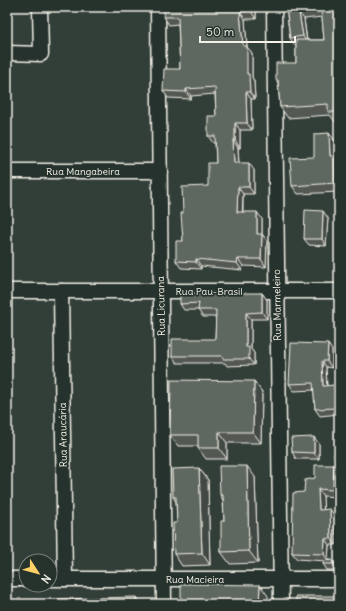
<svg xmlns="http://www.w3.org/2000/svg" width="346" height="611" font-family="Delius,sans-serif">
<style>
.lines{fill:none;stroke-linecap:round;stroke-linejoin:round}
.minor-casing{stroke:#f4f1e8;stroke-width:17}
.minor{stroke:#26332d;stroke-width:14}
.wall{fill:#525953;stroke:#f4f1e8;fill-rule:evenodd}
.shaded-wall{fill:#424944;stroke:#f4f1e8}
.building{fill:#5f6861;stroke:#f4f1e8}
.labels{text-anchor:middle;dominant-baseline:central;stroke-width:3.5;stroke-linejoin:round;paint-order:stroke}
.street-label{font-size:10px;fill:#f4f1e8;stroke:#26332d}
</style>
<rect width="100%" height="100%" fill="#323e38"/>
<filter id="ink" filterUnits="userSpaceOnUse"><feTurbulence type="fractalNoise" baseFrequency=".025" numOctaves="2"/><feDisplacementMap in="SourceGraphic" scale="8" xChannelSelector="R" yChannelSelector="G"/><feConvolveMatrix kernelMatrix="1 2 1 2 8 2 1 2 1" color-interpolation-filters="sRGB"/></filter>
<g filter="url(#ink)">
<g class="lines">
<!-- minor casing -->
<g class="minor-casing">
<g id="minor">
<path d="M158 7 164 604"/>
<path d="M274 7 281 604"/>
<path d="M7 53 41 54 40 7"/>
<path d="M7 171H160"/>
<path d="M7 291H339"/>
<path d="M61 291 65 579"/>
<path d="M7 579H26"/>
<path d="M50 579H339"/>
</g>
</g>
<!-- minor -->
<use href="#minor" class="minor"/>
</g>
<!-- wall -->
<g class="wall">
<path d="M256 7V19H245L247 47 252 53V77L254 81 255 99H251L252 130H240V148H238L239 163 254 170V194H243V212L262 219V234L267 241 266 267 243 266 242 270 201 266V269L181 268 176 261 183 241V213L208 186 216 163 215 143H213L208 136 216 116 215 94 191 96V99L168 98 163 91 180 69 178 24 169 25 164 17Z"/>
<path d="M286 7H339V123H336L330 115 288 118 280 107 278 83 276 80 296 63V45H294L290 38ZM322 17 324 40H307L304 19Z"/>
<path d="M336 142V159L339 163V192L298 194 292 186 314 157Z"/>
<path d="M328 218 326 246 309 245 304 239Z"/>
<path d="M262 293 267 300V319H251V349L254 353V365L227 366 225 363H177L172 356 215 339 216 317H203L198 310H184L180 304Z"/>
<path d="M332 350V368L326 367 327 386 339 392V414L320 416 315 409 314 390 294 391 289 384Z"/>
<path d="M254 381 262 392 261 443H227V459H206L198 448V446H178L170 435Z"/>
<path d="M339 429V462L334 456Z"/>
<path d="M319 444V459H296L292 452Z"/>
<path d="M334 465 338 471V497L323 496V510L335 516 336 545H329L328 561 332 560 337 567V570H327L323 564 326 561 297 559 292 553 304 492Z"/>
<path d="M199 468 208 480 210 565 182 566 174 554 177 523 176 502 173 497Z"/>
<path d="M255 477 258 563 230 564 221 552 224 521 223 500 220 495Z"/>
</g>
<!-- shaded-wall -->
<g class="shaded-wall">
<path d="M251 7H256V19L251 11Z"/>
<path d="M240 12 245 19 247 47 252 53V77L254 81 255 99 250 92 247 74 243 46Z"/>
<path d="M299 13 304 19 307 43 303 36Z"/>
<path d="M186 89 191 96V99L186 92Z"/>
<path d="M246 92 251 99 252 130 247 123Z"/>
<path d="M235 123 240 130V148L235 140Z"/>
<path d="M329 133 336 142V159L339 163V188L335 183 330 156Z"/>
<path d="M233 140 238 148 239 170 234 163Z"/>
<path d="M249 163 254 170V194L249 187Z"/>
<path d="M238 187 243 194 242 219 237 212Z"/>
<path d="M323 211 328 218 326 246 322 239Z"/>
<path d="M257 212 262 219V241L257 234Z"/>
<path d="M262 234 267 241 266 267 261 259Z"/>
<path d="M196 259 201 266V269L196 262Z"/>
<path d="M238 259 243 266 242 270 237 263Z"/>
<path d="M262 293 267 300V319L262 312Z"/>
<path d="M246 313 251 319V349L254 353V365L249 359 246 347Z"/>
<path d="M328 344 332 350V368L327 361Z"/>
<path d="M322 361 326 367 327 393 323 386Z"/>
<path d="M254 381 262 392 261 443 253 432Z"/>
<path d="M334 385 339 392V412L336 408Z"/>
<path d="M219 432 227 443V459L219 448Z"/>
<path d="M314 437 319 444V459L314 453Z"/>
<path d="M334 465 338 471V497L333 490Z"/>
<path d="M247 466 255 477 258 563 249 551Z"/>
<path d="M199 468 208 480 210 565 202 553Z"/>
<path d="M318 489 323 496 324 517 319 510Z"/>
<path d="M330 509 335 516 336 545 331 538Z"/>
<path d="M325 539 329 545 328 561 324 554Z"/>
<path d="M332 560 337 567V570L333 564Z"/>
<path d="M260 585 268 596V604H259Z"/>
<path d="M136 597 141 604H136Z"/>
</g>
<!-- building -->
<g class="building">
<path d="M164 7H251V11L240 12 243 46H247V74H249L250 92H246L247 123H235V140H233L234 163H249V187H238L237 212H257V234H262L261 259H238L237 263 196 259V262L176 261V241H183L181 213H183L182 187 208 186V163H216L215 136H208V116H216L215 87 186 89V92L163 91 164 69H180L178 17H164Z"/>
<path d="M286 7H321V9L299 13 303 36 290 38Z"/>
<path d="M321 7H339V112H328V104L280 107 278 80H276V63H296V40H324Z"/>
<path d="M329 133 330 156H334L335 183 292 186 290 158 314 157V134Z"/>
<path d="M305 210 323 211 322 239H304Z"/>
<path d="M180 293H262V312L246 313V347H249V359H223L222 356H172V339H215L216 310H198L199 303 180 304Z"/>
<path d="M291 343 328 344 327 361H322L323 386 334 385 336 408 315 409 313 383 289 384Z"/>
<path d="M171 380 254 381 253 432H219V448H198V435H170Z"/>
<path d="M336 429H339V456H334Z"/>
<path d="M314 437V453L292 452 291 438Z"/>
<path d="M315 465H334L333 490 318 489 319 510 330 509 331 538 325 539 324 554 292 553 293 493 304 492 305 480 315 478Z"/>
<path d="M219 466H247L249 551 221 552V521H224L223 495H220Z"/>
<path d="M199 468 202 553 174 554 173 523H177L176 497H173L172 469Z"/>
<path d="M332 560 333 564H323V561Z"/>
<path d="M181 584 260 585 259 604H181Z"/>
<rect x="296" y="596" width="43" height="8"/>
<path d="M136 597V604H58V599Z"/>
<path d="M37 600V604H21V601Z"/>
</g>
</g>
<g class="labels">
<!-- street labels -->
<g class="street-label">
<text x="83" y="171">Rua Mangabeira</text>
<text x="209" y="291">Rua Pau-Brasil</text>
<text transform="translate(277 305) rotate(-91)">Rua Marmeleiro</text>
<text transform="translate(161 306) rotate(-91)">Rua Licurana</text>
<text transform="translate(63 435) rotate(-91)">Rua Araucária</text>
<text x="195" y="579">Rua Macieira</text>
</g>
</g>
<!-- margin -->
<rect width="346" height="611" fill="none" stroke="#26332d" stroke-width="24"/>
<rect x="12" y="12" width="322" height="587" fill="none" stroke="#f4f1e8" stroke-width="1.5" filter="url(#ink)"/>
<!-- north arrow -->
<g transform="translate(38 573) rotate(126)"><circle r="19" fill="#26332d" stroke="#787f78"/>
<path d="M0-3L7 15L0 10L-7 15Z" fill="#ffd166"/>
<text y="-6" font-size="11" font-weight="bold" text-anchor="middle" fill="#f4f1e8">N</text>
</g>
<!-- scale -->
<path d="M200 36v6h95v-6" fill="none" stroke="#f4f1e8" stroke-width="2"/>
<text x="206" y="36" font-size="12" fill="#f4f1e8" stroke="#26332d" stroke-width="3" paint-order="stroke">50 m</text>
</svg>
